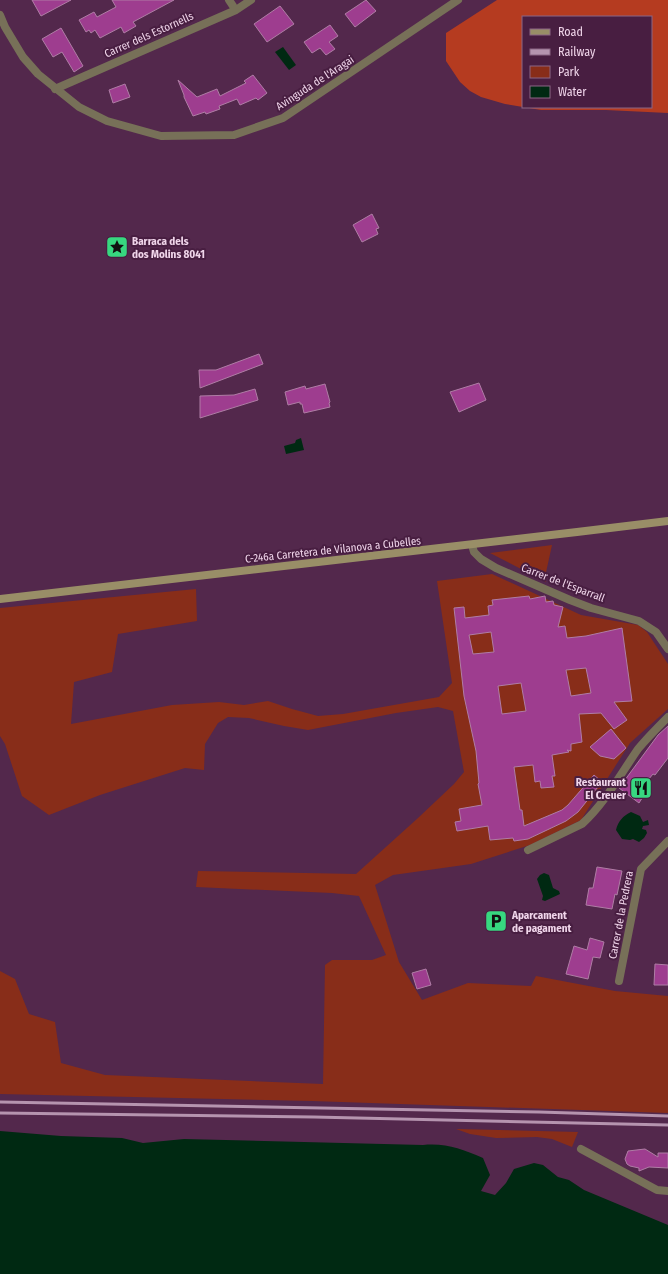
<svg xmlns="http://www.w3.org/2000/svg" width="668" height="1274" font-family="'Fira Sans Condensed',sans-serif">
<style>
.green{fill:#882d19}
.forest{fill:#b53b20}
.water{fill:#002912}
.building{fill:#9e3d8f;stroke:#af7da5;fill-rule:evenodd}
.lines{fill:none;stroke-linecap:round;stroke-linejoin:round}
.pedestrian{stroke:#777058;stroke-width:8}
.minor{stroke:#777058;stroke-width:8}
.secondary{stroke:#998e67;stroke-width:8}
.rail{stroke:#b594af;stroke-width:3}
.labels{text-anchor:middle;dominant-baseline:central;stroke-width:4;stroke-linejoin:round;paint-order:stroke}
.street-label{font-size:11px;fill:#f0d5ea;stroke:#481e41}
.poi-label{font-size:11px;font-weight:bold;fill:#f0d5ea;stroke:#481e41;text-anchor:start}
</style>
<rect width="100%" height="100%" fill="#53284c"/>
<!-- green -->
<g class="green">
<path d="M552 545 545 577 546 582 490 553Z"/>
<path d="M492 574 581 615 638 625 647 632 668 664V709L630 743 581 820 530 845 471 864 393 875 375 885 399 962 422 1000 468 983 531 986 536 976 615 991 668 996V1113L312 1101 0 1094V971L15 979 29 1014 55 1022 61 1063 105 1075 323 1084 325 965 332 960H372L386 955 359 896 332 893 196 887 198 871 356 874 418 818 454 784 464 772 453 711 438 707 396 713 308 730 284 726 249 718 228 717 218 723 205 744 204 770 185 768 100 795 49 815 22 796 5 744 0 736V608L196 589 197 621 118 634 112 672 74 682 71 724 172 705 219 702 244 705 268 701 292 709 318 716 343 714 439 697 452 683 437 581Z"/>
<path d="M456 1129 578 1132 572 1147 552 1139 537 1137 496 1138 470 1134Z"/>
</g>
<!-- forest -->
<path class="forest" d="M497 0H668V113L606 110H541L523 107H651V17H523V107L505 104 481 97 470 91 460 82 446 61V33Z"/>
<!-- water -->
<g class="water">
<path d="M283 47 296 65 289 70 275 52Z"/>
<path d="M301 438 304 450 286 454 284 446 295 443 296 440Z"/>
<path d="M631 812 640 816 643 822 648 820 649 825 643 826 642 829 646 830 647 833 644 838 639 842 633 839 630 840 622 839 616 830C618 821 623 816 631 812Z"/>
<path d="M544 873 549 875 553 888 559 891 560 894 545 901 542 900 543 896 537 879 540 875Z"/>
<path d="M0 1131 61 1136 122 1138 143 1143 184 1139 423 1145C447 1143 461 1149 483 1158L490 1175 481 1191 495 1195 506 1183 514 1169 534 1163 543 1165 558 1177 569 1180 584 1190 668 1225V1274H0Z"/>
</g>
<!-- building -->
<g class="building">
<path d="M32 0H71L41 16Z"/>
<path d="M112 0H174L133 22 136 26 124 33 121 27 100 38 95 30 91 33 89 30 86 32 79 20 94 12 97 17 116 7Z"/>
<path d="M366 0 376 11 355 27 345 14Z"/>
<path d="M280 6 294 24 267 42 254 24Z"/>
<path d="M330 25 338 36 329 42 335 49 326 55 320 48 312 53 304 42Z"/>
<path d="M61 28 83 66 74 72 62 52 53 57 42 39Z"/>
<path d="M253 75 267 93 258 100 256 98 240 105 237 99 219 106 220 109 206 114 205 112 193 116 184 97V95L178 80 197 97 217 89 220 96 246 83 244 81Z"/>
<path d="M125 84 130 97 113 103 109 90Z"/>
<path d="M372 214 379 228 376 229 378 234 362 242 353 225Z"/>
<path d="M259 354 263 364 200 388 199 370H216Z"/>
<path d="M479 383 486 400 459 412 450 392Z"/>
<path d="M325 384 330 402 329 403 330 407 304 413 302 404H300V402L288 405 285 392 305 386 306 389Z"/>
<path d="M255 389 258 400 200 418V396L234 395Z"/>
<path d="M529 596 530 599 545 596 546 602 553 601 554 605 563 607 558 627 565 626 567 638 586 636 622 628 632 701 614 702 627 720 614 729 601 713 579 714 582 742 571 744V751L567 750 569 752 552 755 555 776H552L554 787 541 788 540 781 535 782 533 765 514 767 520 810H522L524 826 562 810 568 805 594 775 602 782 578 812 566 821 528 839 514 841 513 838 490 840 488 826 457 831 455 822 461 821 459 809 482 805 478 784 479 783 476 751 464 696 454 608 464 607 465 618 489 615 488 606 493 605 492 600ZM491 632 494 652 473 654 469 635ZM586 668 591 693 571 696 566 670ZM521 683 526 711 502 714 498 686Z"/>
<path d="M668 726V758L655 775 653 774 639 791 644 795 639 803 619 788 658 735Z"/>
<path d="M611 729 626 748 614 759 600 756 590 747Z"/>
<path d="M597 867 622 871 617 895 615 894 612 909 586 905 589 888H593Z"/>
<path d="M590 938 604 942 600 958 593 957 588 979 566 974 574 946 587 950Z"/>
<path d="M655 964 668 965V985H654Z"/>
<path d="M426 969 431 985 417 989 412 973Z"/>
<path d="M645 1149 658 1157V1153H668V1168L649 1167 639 1171V1168L630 1166 627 1164 625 1159 628 1151Z"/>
</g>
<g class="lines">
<!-- pedestrian -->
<g class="pedestrian">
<path d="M229 0 233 6"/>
<path d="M581 1149 657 1190 668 1191"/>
</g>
<!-- minor -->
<g class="minor">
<path d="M0 15 5 27 23 57 38 74 79 107 107 121 161 136 234 135 283 118 458 0"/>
<path d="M55 89 236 10 251 0"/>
<path d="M472 545 474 552 481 559 496 568 570 600 591 608 639 621 656 632 668 649"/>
<path d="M528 850 582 824C605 803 620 775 638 749 647 738 658 727 668 717"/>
<path d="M619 981 641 869 668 841"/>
</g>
<!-- secondary -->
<path class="secondary" d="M0 599 577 532 668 521"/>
<!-- rail -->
<g class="rail">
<path d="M0 1102 539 1112 668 1116"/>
<path d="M0 1113 314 1117 668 1125"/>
</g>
</g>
<!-- icons -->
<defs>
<g id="sight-square" transform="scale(1.15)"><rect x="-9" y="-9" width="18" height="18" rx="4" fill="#37d880" stroke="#481e41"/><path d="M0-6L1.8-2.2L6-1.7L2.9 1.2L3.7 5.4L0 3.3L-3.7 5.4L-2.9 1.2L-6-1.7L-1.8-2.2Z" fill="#111"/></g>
<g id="restaurant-square" transform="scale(1.15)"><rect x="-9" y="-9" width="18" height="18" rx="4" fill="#37d880" stroke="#481e41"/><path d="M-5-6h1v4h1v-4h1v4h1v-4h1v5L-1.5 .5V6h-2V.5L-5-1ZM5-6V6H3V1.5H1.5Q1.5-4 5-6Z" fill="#111"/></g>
<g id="parking-square" transform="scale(1.15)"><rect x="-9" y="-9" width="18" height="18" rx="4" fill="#37d880" stroke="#481e41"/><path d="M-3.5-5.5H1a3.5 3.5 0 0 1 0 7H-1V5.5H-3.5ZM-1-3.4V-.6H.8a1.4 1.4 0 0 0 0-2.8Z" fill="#111"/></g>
</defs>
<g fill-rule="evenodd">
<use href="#sight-square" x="117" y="247"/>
<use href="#restaurant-square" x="641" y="788"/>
<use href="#parking-square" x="496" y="921"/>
</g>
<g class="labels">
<!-- street labels -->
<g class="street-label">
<text transform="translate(149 35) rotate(-24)">Carrer dels Estornells</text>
<text transform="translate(315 83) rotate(-33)">Avinguda de l'Aragai</text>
<text transform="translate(333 550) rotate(-6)">C-246a Carretera de Vilanova a Cubelles</text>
<text transform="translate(563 583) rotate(21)">Carrer de l'Esparrall</text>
<text transform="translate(621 915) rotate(-79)">Carrer de la Pedrera</text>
</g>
<!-- poi labels -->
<g class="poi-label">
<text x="132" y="241">Barraca dels<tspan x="132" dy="13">dos Molins 8041</tspan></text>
<text x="626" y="782" text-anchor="end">Restaurant<tspan x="626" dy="13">El Creuer</tspan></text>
<text x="512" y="915">Aparcament<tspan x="512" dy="13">de pagament</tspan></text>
</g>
</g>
<!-- legend -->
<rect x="522" y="16" width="130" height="92" fill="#481e41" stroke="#8b6785"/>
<rect x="530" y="29" width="20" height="6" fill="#998e67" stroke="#8b6785"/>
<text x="558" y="36" font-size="12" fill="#f0d5ea">Road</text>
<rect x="530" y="49" width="20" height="6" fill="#b594af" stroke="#8b6785"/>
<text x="558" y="56" font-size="12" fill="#f0d5ea">Railway</text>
<rect x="530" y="66" width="20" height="12" fill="#882d19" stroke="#8b6785"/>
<text x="558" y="76" font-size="12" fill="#f0d5ea">Park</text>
<rect x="530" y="86" width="20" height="12" fill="#002912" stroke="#8b6785"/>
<text x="558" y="96" font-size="12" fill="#f0d5ea">Water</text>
</svg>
